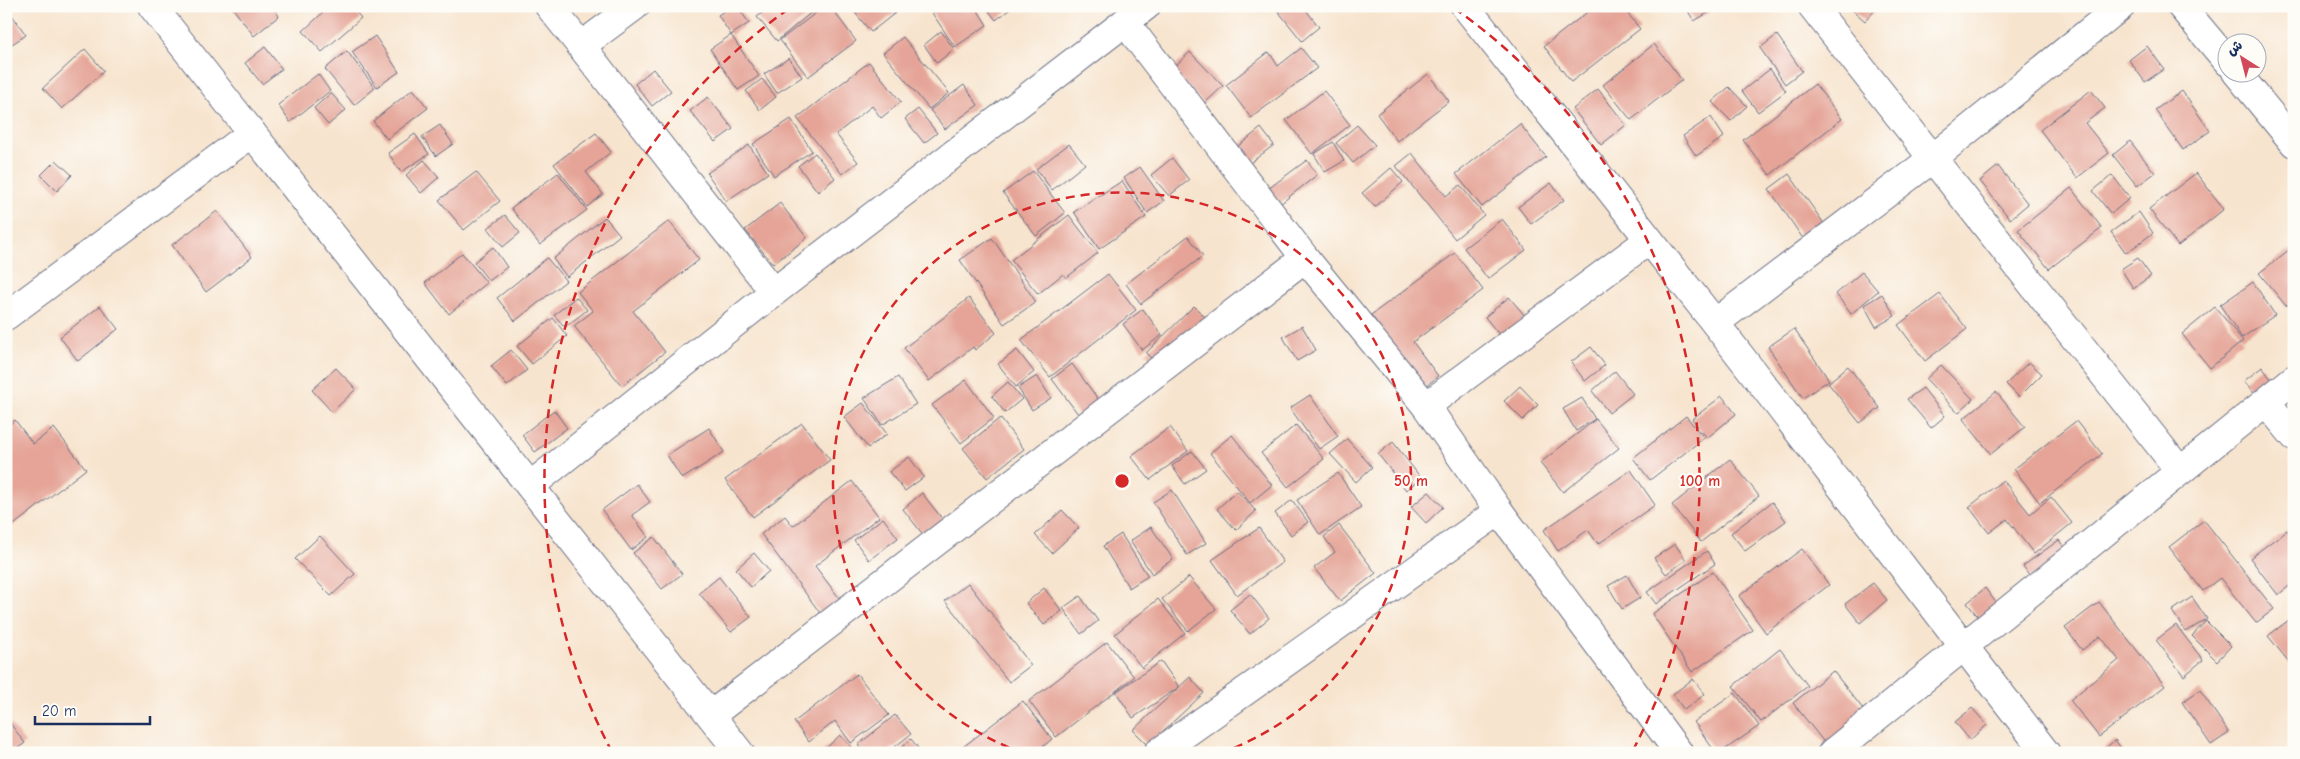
<svg xmlns="http://www.w3.org/2000/svg" width="2300" height="759" font-family="'Comic Neue','Playpen Sans Arabic',sans-serif">
<style>
.building{fill:#e5a497}
.lines{fill:none;stroke-linecap:round;stroke-linejoin:round}
.street-casing{stroke:#686e85;stroke-width:30}
.street{stroke:#fff;stroke-width:28}
.ring{fill:none;stroke:#d62828;stroke-width:2.5;stroke-dasharray:9 6}
.centre{fill:#d62828;stroke:#fdfcf7;stroke-width:2.5}
.ring-label{font-size:15px;text-anchor:middle;font-weight:bold;fill:#d62828;stroke:#fdfcf7;stroke-width:4.5;stroke-linejoin:round;paint-order:stroke}
</style>
<rect width="100%" height="100%" fill="#fdfcf7"/>
<filter id="ink" filterUnits="userSpaceOnUse"><feTurbulence type="fractalNoise" baseFrequency=".02" numOctaves="2"/><feDisplacementMap in="SourceGraphic" scale="10" xChannelSelector="R" yChannelSelector="G"/><feConvolveMatrix kernelMatrix="1 2 1 2 8 2 1 2 1" color-interpolation-filters="sRGB"/></filter>
<filter id="wash" filterUnits="userSpaceOnUse"><feTurbulence type="fractalNoise" baseFrequency=".0096" numOctaves="4" result="noise"/><feDisplacementMap in="SourceGraphic" scale="20" xChannelSelector="R" yChannelSelector="G"/><feGaussianBlur stdDeviation="1.12" result="paint"/><feColorMatrix in="noise" values="0 0 0 0 0 0 0 0 0 0 0 0 0 0 0 0 0 1.4 0 .05"/><feComposite in="paint" operator="in"/></filter>
<g filter="url(#wash)">
<rect width="100%" height="100%" fill="#f7e4ce"/>
<g id="blocks">
<!-- building -->
<g class="building">
<path d="M231 6H272L279 16 254 36Z"/>
<path d="M330 6H351L361 18 322 52 303 31Z"/>
<path d="M732 6H737L749 23 731 35 718 15Z"/>
<path d="M770 6H819L777 41 757 17Z"/>
<path d="M825 6H830L856 41 808 77 780 40Z"/>
<path d="M853 6H904L871 32 851 8Z"/>
<path d="M943 6H975L987 25 955 47 932 13Z"/>
<path d="M985 6H1014L996 20Z"/>
<path d="M1274 6H1303L1319 27 1302 41Z"/>
<path d="M1595 6H1622L1640 29 1571 82 1544 46Z"/>
<path d="M1685 6H1720L1694 21Z"/>
<path d="M1848 6H1879L1865 21Z"/>
<path d="M12 15 26 35 6 48V18Z"/>
<path d="M941 31 954 49 937 63 924 45Z"/>
<path d="M731 35 759 76 738 90 710 49Z"/>
<path d="M1777 35 1802 71 1785 84 1760 48Z"/>
<path d="M375 36 399 72 377 87 352 52Z"/>
<path d="M903 37 949 93 929 109 883 53Z"/>
<path d="M1654 44 1682 80 1631 120 1603 85Z"/>
<path d="M2147 46 2164 69 2145 82 2129 60Z"/>
<path d="M265 47 282 69 262 84 245 63Z"/>
<path d="M1301 48 1317 68 1251 118 1226 85 1269 52 1278 66Z"/>
<path d="M85 49 104 71 62 109 43 88Z"/>
<path d="M347 51 375 88 354 105 325 69Z"/>
<path d="M1190 52 1223 86 1204 104 1172 69Z"/>
<path d="M789 58 802 77 777 93 764 74Z"/>
<path d="M869 62 901 102 881 118 872 106 836 134 858 162 842 174 797 118Z"/>
<path d="M653 69 671 91 652 106 635 84Z"/>
<path d="M1770 69 1786 91 1758 112 1742 91Z"/>
<path d="M318 74 330 91 290 122 278 105Z"/>
<path d="M1428 74 1449 101 1397 141 1377 114Z"/>
<path d="M762 79 776 97 760 110 746 91Z"/>
<path d="M1815 84 1842 119 1770 175 1743 140Z"/>
<path d="M964 85 978 105 945 129 930 110Z"/>
<path d="M1729 87 1747 106 1731 121 1712 102Z"/>
<path d="M413 89 428 108 387 139 373 121Z"/>
<path d="M1598 89 1626 125 1601 145 1573 109Z"/>
<path d="M2091 90 2105 108 2085 123 2109 153 2077 178 2040 130Z"/>
<path d="M1324 91 1350 125 1312 154 1286 120Z"/>
<path d="M2182 91 2210 131 2183 150 2155 110Z"/>
<path d="M331 93 346 110 328 125 314 108Z"/>
<path d="M708 97 733 129 715 142 690 111Z"/>
<path d="M918 109 937 133 924 143 905 119Z"/>
<path d="M1711 117 1724 137 1696 156 1683 136Z"/>
<path d="M791 119 812 151 774 176 753 144Z"/>
<path d="M1520 124 1546 157 1482 207 1456 174Z"/>
<path d="M440 125 453 144 436 156 422 137Z"/>
<path d="M1357 125 1375 145 1353 163 1336 143Z"/>
<path d="M1261 128 1274 145 1250 163 1237 147Z"/>
<path d="M596 133 611 152 586 172 603 194 587 207 554 164Z"/>
<path d="M415 134 429 154 401 172 388 153Z"/>
<path d="M2130 141 2155 173 2137 186 2113 155Z"/>
<path d="M1333 142 1344 161 1325 172 1314 154Z"/>
<path d="M1069 144 1085 164 1052 190 1036 169Z"/>
<path d="M749 145 768 173 726 201 707 173Z"/>
<path d="M815 153 835 178 818 192 798 166Z"/>
<path d="M1412 153 1446 196 1460 185 1484 215 1455 239 1396 166Z"/>
<path d="M1172 158 1189 180 1169 196 1151 175Z"/>
<path d="M56 160 72 175 57 191 41 175Z"/>
<path d="M424 160 439 177 421 193 406 175Z"/>
<path d="M1307 160 1317 175 1280 204 1268 189Z"/>
<path d="M1998 166 2028 204 2010 219 1980 181Z"/>
<path d="M1140 167 1164 201 1147 213 1124 178Z"/>
<path d="M1391 168 1403 182 1375 207 1362 193Z"/>
<path d="M1033 171 1065 213 1036 236 1003 193Z"/>
<path d="M476 172 500 201 464 230 439 200Z"/>
<path d="M558 173 587 210 540 245 511 208Z"/>
<path d="M2196 173 2224 209 2178 246 2149 209Z"/>
<path d="M1789 174 1825 225 1804 240 1769 189Z"/>
<path d="M2112 175 2130 198 2111 214 2093 191Z"/>
<path d="M1122 181 1146 217 1099 249 1074 212Z"/>
<path d="M1551 183 1564 200 1531 224 1518 207Z"/>
<path d="M2071 188 2102 228 2049 269 2018 230Z"/>
<path d="M780 203 807 238 773 264 745 230Z"/>
<path d="M217 211 252 257 206 292 172 245Z"/>
<path d="M2139 212 2153 233 2126 253 2111 232Z"/>
<path d="M505 215 520 233 503 247 488 228Z"/>
<path d="M1069 215 1098 253 1066 278 1063 274 1038 294 1011 260Z"/>
<path d="M605 217 620 235 567 277 553 259Z"/>
<path d="M1502 219 1526 250 1488 279 1464 248Z"/>
<path d="M669 221 699 260 633 311 665 352 622 386 574 326 593 311 578 292Z"/>
<path d="M1188 236 1203 256 1141 304 1126 284Z"/>
<path d="M992 238 1036 302 1004 324 960 260Z"/>
<path d="M2294 246V300L2286 306 2259 273Z"/>
<path d="M493 247 507 267 489 281 474 262Z"/>
<path d="M462 253 487 283 449 314 425 283Z"/>
<path d="M1455 253 1483 290 1413 342 1438 376 1425 387 1371 315Z"/>
<path d="M547 258 566 281 515 321 497 298Z"/>
<path d="M2138 258 2151 276 2133 288 2121 269Z"/>
<path d="M1862 272 1878 291 1851 314 1836 294Z"/>
<path d="M1108 274 1136 310 1050 377 1021 340Z"/>
<path d="M2253 282 2275 315 2242 338 2220 305Z"/>
<path d="M1882 294 1895 316 1876 327 1864 305Z"/>
<path d="M1940 294 1967 329 1925 361 1898 325Z"/>
<path d="M576 297 587 310 565 327 554 315Z"/>
<path d="M1509 297 1526 317 1501 337 1485 317Z"/>
<path d="M969 298 996 333 975 350 973 347 929 381 904 348Z"/>
<path d="M100 306 118 329 78 361 60 337Z"/>
<path d="M1194 306 1210 322 1162 369 1146 353Z"/>
<path d="M2215 307 2243 341 2210 368 2182 334Z"/>
<path d="M1143 309 1162 335 1142 350 1123 324Z"/>
<path d="M553 318 567 336 532 364 517 346Z"/>
<path d="M1302 326 1316 350 1297 361 1283 337Z"/>
<path d="M1794 329 1829 380 1803 398 1768 347Z"/>
<path d="M1591 347 1605 365 1585 381 1571 362Z"/>
<path d="M511 350 527 370 507 386 491 366Z"/>
<path d="M1017 350 1034 372 1016 387 998 364Z"/>
<path d="M2029 362 2042 374 2019 397 2006 384Z"/>
<path d="M1072 364 1104 407 1084 422 1052 379Z"/>
<path d="M1941 365 1973 399 1958 413 1926 379Z"/>
<path d="M1848 366 1880 408 1860 423 1828 383Z"/>
<path d="M2262 367 2278 388 2261 402 2244 381Z"/>
<path d="M336 368 356 389 332 412 312 390Z"/>
<path d="M1615 371 1633 394 1609 413 1592 391Z"/>
<path d="M1037 376 1051 398 1032 410 1018 388Z"/>
<path d="M898 377 916 404 882 425 864 398Z"/>
<path d="M966 380 994 418 961 443 932 405Z"/>
<path d="M1008 382 1022 399 1005 413 992 396Z"/>
<path d="M1520 386 1538 405 1523 420 1504 401Z"/>
<path d="M1923 388 1945 416 1931 428 1907 399Z"/>
<path d="M1996 392 2025 427 1991 454 1963 419Z"/>
<path d="M1310 395 1338 436 1319 449 1290 408Z"/>
<path d="M1722 396 1736 414 1707 438 1692 419Z"/>
<path d="M1582 398 1595 419 1576 431 1563 409Z"/>
<path d="M863 403 887 434 868 448 844 417Z"/>
<path d="M554 410 567 428 535 452 522 435Z"/>
<path d="M1686 416 1704 438 1650 480 1633 458Z"/>
<path d="M1000 418 1024 449 987 478 963 448Z"/>
<path d="M1596 419 1619 448 1563 492 1540 463Z"/>
<path d="M15 420 33 444 54 428 86 469 6 531V427Z"/>
<path d="M2076 421 2102 454 2040 503 2014 469Z"/>
<path d="M802 423 830 460 753 517 725 480Z"/>
<path d="M1296 425 1324 459 1288 487 1261 453Z"/>
<path d="M1170 427 1188 451 1150 480 1131 456Z"/>
<path d="M709 428 724 452 682 479 667 455Z"/>
<path d="M1232 435 1272 485 1250 503 1210 453Z"/>
<path d="M1347 439 1372 467 1356 482 1330 454Z"/>
<path d="M1393 442 1421 478 1406 490 1378 454Z"/>
<path d="M1192 451 1206 469 1185 484 1172 466Z"/>
<path d="M909 457 924 477 905 491 889 472Z"/>
<path d="M1730 459 1759 496 1701 542 1672 505Z"/>
<path d="M1631 470 1655 505 1598 544 1588 530 1558 551 1544 530Z"/>
<path d="M1338 473 1361 507 1320 535 1297 500Z"/>
<path d="M2003 480 2030 514 2051 497 2072 523 2034 554 2007 519 1989 533 1969 507Z"/>
<path d="M852 481 879 517 815 566 843 603 824 618 761 534 785 516 793 526Z"/>
<path d="M637 484 650 502 632 515 648 537 631 550 602 510Z"/>
<path d="M1172 490 1206 543 1187 555 1153 502Z"/>
<path d="M1237 491 1256 511 1236 530 1217 509Z"/>
<path d="M1429 492 1443 507 1426 523 1411 507Z"/>
<path d="M922 493 947 525 928 541 903 509Z"/>
<path d="M1292 500 1308 522 1291 535 1275 513Z"/>
<path d="M1772 502 1786 521 1745 551 1731 533Z"/>
<path d="M1062 510 1079 528 1052 553 1035 535Z"/>
<path d="M883 518 898 538 869 560 854 540Z"/>
<path d="M2204 520 2274 609 2256 623 2220 578 2203 591 2169 547Z"/>
<path d="M1339 525 1376 573 1340 601 1314 568 1335 552 1324 537Z"/>
<path d="M1151 527 1173 559 1152 574 1130 541Z"/>
<path d="M1259 528 1283 562 1237 595 1212 560Z"/>
<path d="M2287 530 2294 540V582L2278 595 2250 558Z"/>
<path d="M1121 534 1148 576 1129 588 1103 546Z"/>
<path d="M320 536 355 574 331 596 295 559Z"/>
<path d="M654 537 682 574 662 589 633 553Z"/>
<path d="M2059 540 2070 556 2034 582 2023 566Z"/>
<path d="M1675 544 1686 560 1666 574 1654 558Z"/>
<path d="M1802 549 1829 585 1766 633 1739 596Z"/>
<path d="M1707 551 1715 564 1656 604 1647 592Z"/>
<path d="M754 553 769 571 751 587 736 569Z"/>
<path d="M1713 572 1753 630 1692 672 1652 614Z"/>
<path d="M1627 575 1640 598 1622 609 1608 586Z"/>
<path d="M719 577 751 617 731 632 699 593Z"/>
<path d="M1189 577 1216 609 1188 631 1162 599Z"/>
<path d="M968 583 1031 665 1009 682 945 601Z"/>
<path d="M1873 583 1887 600 1860 623 1845 604Z"/>
<path d="M1044 588 1062 611 1044 625 1026 603Z"/>
<path d="M1985 588 1997 604 1980 619 1967 603Z"/>
<path d="M1250 594 1269 618 1250 634 1230 610Z"/>
<path d="M1080 596 1098 621 1081 634 1063 608Z"/>
<path d="M2192 597 2207 619 2186 632 2172 611Z"/>
<path d="M1158 599 1185 633 1142 668 1115 634Z"/>
<path d="M2099 602 2165 686 2099 737 2070 700 2119 660 2100 636 2082 650 2065 628Z"/>
<path d="M2294 616V666L2293 667 2268 636Z"/>
<path d="M2206 621 2231 646 2217 661 2192 636Z"/>
<path d="M2176 625 2203 660 2184 676 2156 640Z"/>
<path d="M1107 642 1134 677 1056 737 1029 701Z"/>
<path d="M1780 649 1808 686 1761 722 1733 686Z"/>
<path d="M1161 661 1179 687 1133 718 1116 692Z"/>
<path d="M1833 671 1867 714 1827 746 1793 703Z"/>
<path d="M857 674 889 715 851 743 835 721 809 742 794 722Z"/>
<path d="M1190 677 1204 693 1148 745 1133 730Z"/>
<path d="M1693 679 1705 694 1684 710 1673 694Z"/>
<path d="M2200 690 2229 733 2211 745 2182 702Z"/>
<path d="M1735 693 1759 726 1720 753H1716L1694 722Z"/>
<path d="M1023 701 1052 739 1035 753H955Z"/>
<path d="M1972 708 1987 725 1970 740 1955 722Z"/>
<path d="M895 715 911 734 887 753H864L858 745Z"/>
<path d="M6 718 25 743 11 753H6Z"/>
<path d="M840 735 852 748 848 753H821Z"/>
<path d="M911 739 922 753H896Z"/>
<path d="M2115 740 2125 753H2100Z"/>
</g>
</g>
</g>
<g filter="url(#ink)">
<use href="#blocks" fill-opacity="0" stroke="#686e85" stroke-width="1"/>
<g class="lines">
<!-- street casing -->
<g class="street-casing">
<g id="street">
<path d="M152 6 740 753"/>
<path d="M549 6 581 46"/>
<path d="M635 6 581 46 774 292"/>
<path d="M1465 6 1715 323 2046 753"/>
<path d="M1812 6 2180 471"/>
<path d="M2181 6 2228 62"/>
<path d="M1125 22 1305 258 1426 406 1499 511 1679 753"/>
<path d="M2236 72 2294 143"/>
<path d="M6 316 252 133"/>
<path d="M1715 323 1932 159 2121 6"/>
<path d="M2266 402 2294 436"/>
<path d="M1426 406 1649 240"/>
<path d="M530 486 774 292 1146 6"/>
<path d="M711 715 1305 258"/>
<path d="M1158 753 1499 511"/>
<path d="M1832 753 2294 379"/>
</g>
</g>
<!-- street -->
<use href="#street" class="street"/>
</g>
</g>
<!-- distance rings -->
<g class="ring">
<path d="M1023 753A289 289 0 1 1 1221 753"/>
<path d="M612 752A578 578 0 0 1 790 8M1454 8A578 578 0 0 1 1632 752"/>
</g>
<circle cx="1122" cy="481" r="8" class="centre"/>
<g class="ring-label">
<text x="1411" y="486">50 m</text>
<text x="1700" y="486">100 m</text>
</g>
<!-- margin -->
<rect width="2300" height="759" fill="none" stroke="#fdfcf7" stroke-width="25"/>
<!-- north arrow -->
<g transform="translate(2242 58) rotate(324)"><circle r="24" fill="#fdfcf7" stroke="#a3aaba"/>
<path d="M0-4L9 19L0 12L-9 19Z" fill="#d1495b"/>
<text y="-8" font-size="14" font-weight="bold" text-anchor="middle" fill="#1b2f5e">ش</text>
</g>
<!-- scale -->
<path d="M35 716v8h115v-8" fill="none" stroke="#1b2f5e" stroke-width="2.5"/>
<text x="42" y="716" font-size="15" fill="#1b2f5e" stroke="#fdfcf7" stroke-width="4" paint-order="stroke">20 m</text>
</svg>
